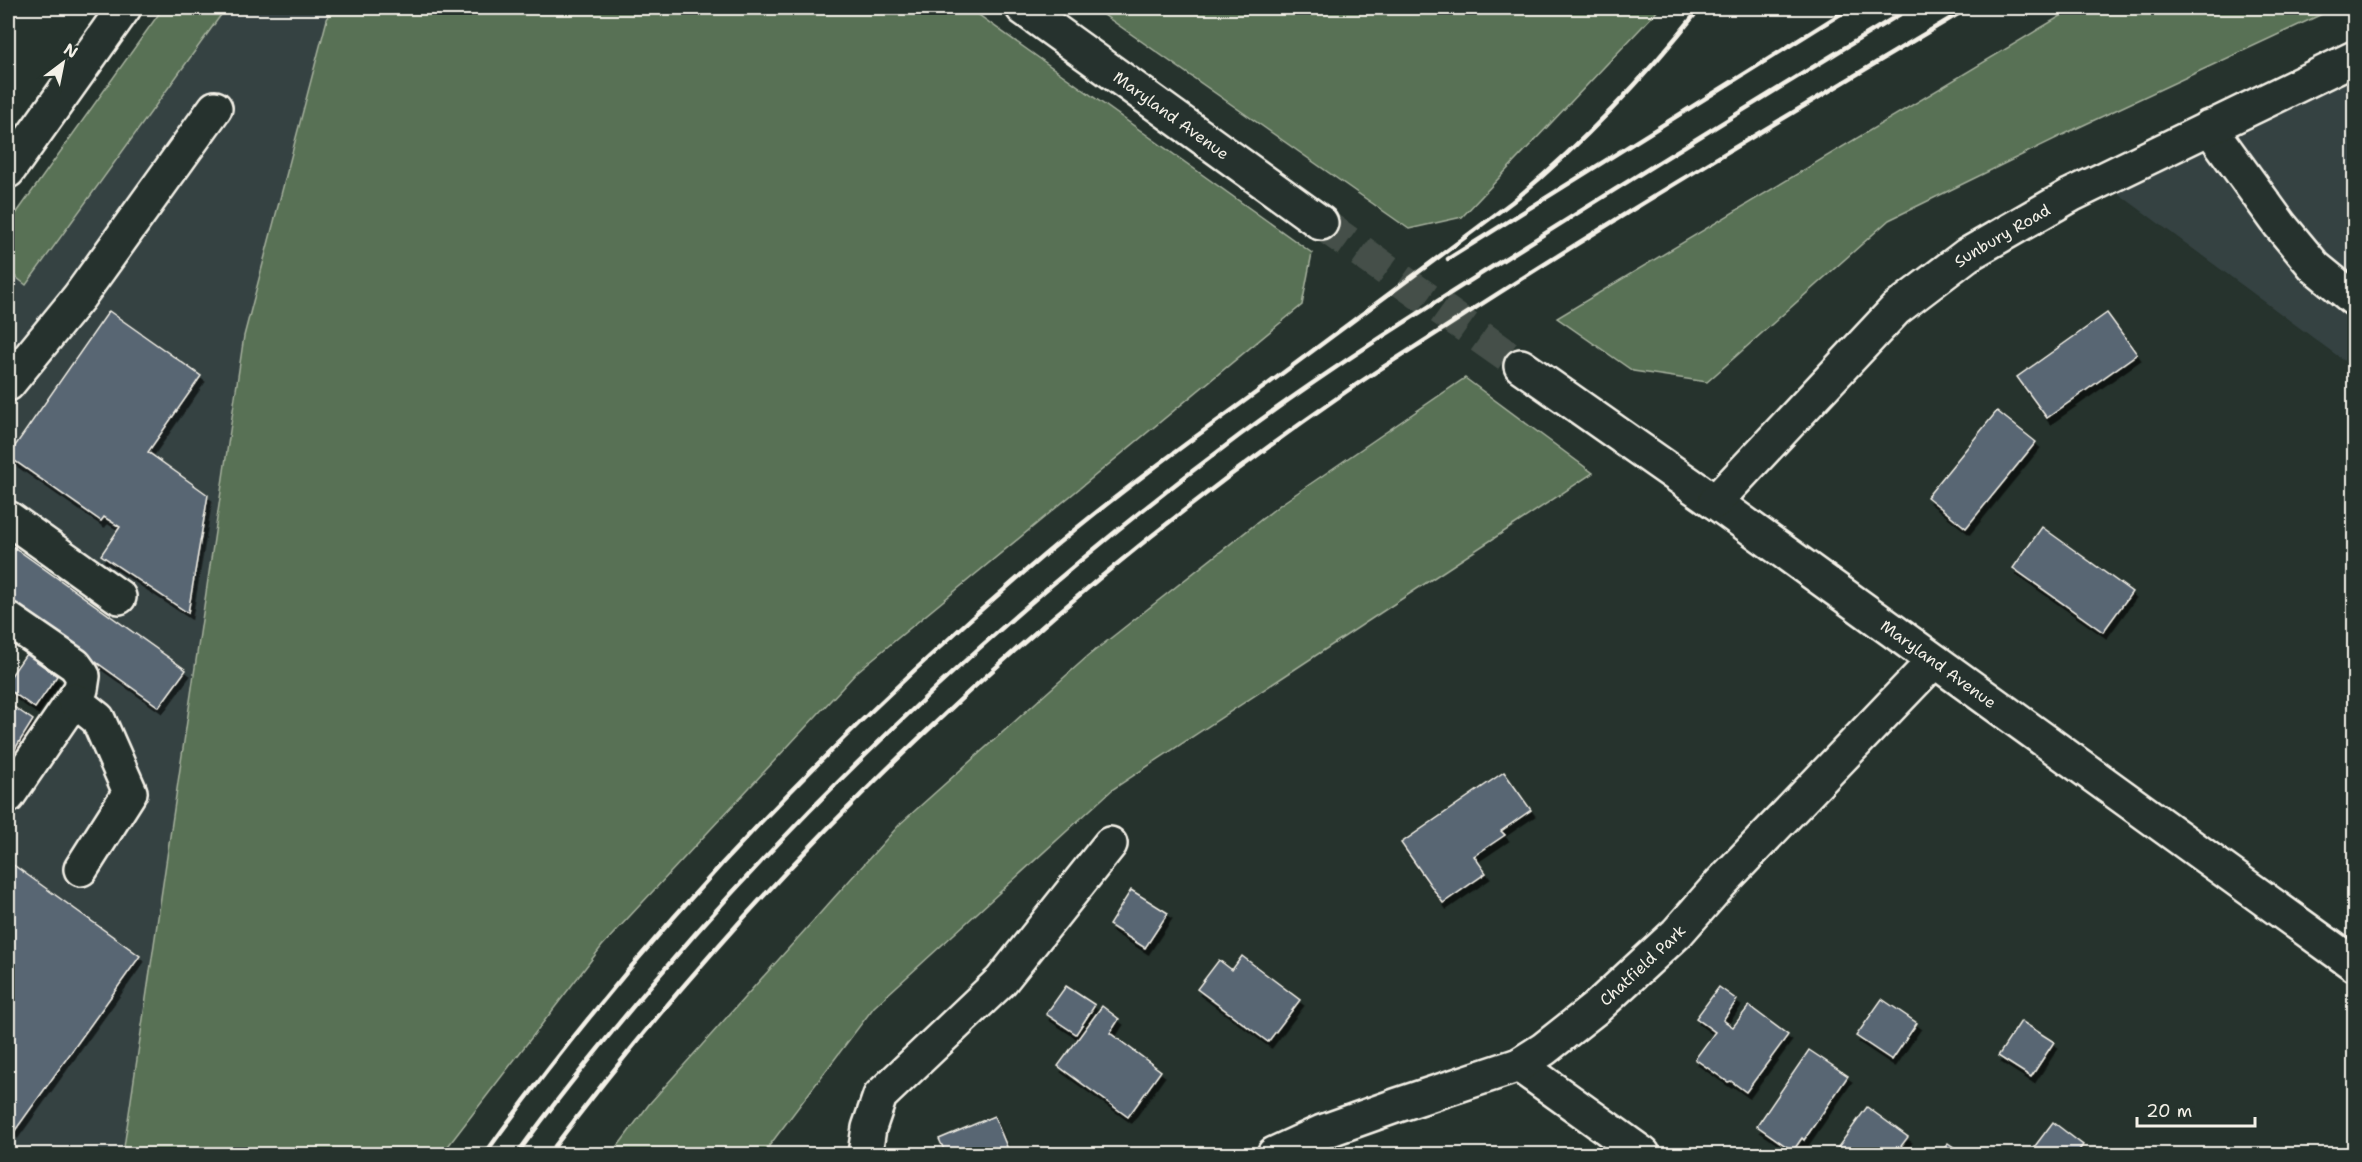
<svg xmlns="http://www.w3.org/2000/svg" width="2362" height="1162" font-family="'Shantell Sans',sans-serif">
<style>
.built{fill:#354242}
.green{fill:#597155;stroke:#a6b19e;stroke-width:1.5}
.building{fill:#596673;stroke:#f4f1e8;stroke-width:1.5;filter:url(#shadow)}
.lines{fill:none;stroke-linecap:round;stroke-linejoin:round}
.minor-tunnel{stroke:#455049;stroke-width:33;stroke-dasharray:33 16;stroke-linecap:butt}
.minor-casing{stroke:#f4f1e8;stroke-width:38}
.minor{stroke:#26332d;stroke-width:33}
.rail{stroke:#f4f1e8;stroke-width:4.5}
.labels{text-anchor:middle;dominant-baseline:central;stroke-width:4.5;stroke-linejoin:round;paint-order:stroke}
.street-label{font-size:16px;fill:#f4f1e8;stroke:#26332d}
</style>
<defs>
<filter id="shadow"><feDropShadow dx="3.5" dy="6" stdDeviation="0" flood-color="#0009"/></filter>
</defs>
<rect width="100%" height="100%" fill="#26332d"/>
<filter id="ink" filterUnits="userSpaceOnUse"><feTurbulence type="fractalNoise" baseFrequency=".0167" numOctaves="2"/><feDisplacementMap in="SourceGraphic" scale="12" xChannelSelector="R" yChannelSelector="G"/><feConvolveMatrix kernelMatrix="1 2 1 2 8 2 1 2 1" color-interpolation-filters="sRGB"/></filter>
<g filter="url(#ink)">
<!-- built -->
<g class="built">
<path d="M226 8H330L244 336 123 1154H8V804L93 686 8 624V271L26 284Z"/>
<path d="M2354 76V368L2115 191Z"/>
</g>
<!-- green -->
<g class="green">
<path d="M163 8H226L26 285 8 271V225Z"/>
<path d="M330 8H969L1312 253 1302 305 858 671 602 946 442 1154H123L244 336Z"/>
<path d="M1094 8H1660L1462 217 1409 229Z"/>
<path d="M2074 8H2335L2073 130 1889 220 1707 382 1633 371 1557 318Z"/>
<path d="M1465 378 1593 473 1113 789 874 1007 763 1154H612L650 1103 900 824 1088 656 1281 504Z"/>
</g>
<!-- building -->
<g class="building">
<path d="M109 311 201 376 148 452 208 495 188 613 101 555 120 527 104 517 101 521 8 456Z"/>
<path d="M2107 313 2137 354 2047 418 2017 377Z"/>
<path d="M1997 411 2036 442 1966 528 1927 497Z"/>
<path d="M2042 527 2132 592 2103 632 2013 568Z"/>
<path d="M8 543 186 670 159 707 8 599Z"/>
<path d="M26 654 57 676 35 708 8 689V680Z"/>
<path d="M8 703 33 720 8 760Z"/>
<path d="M1504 772 1531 810 1501 831 1505 835 1474 856 1486 873 1443 903 1401 843Z"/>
<path d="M8 861 140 956 14 1132 8 1127Z"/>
<path d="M1131 890 1168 913 1145 948 1109 925Z"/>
<path d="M1242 956 1300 1000 1268 1042 1197 989 1219 960 1232 970Z"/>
<path d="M1066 986 1095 1005 1076 1034 1046 1014Z"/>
<path d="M1719 987 1737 1000 1723 1020 1733 1027 1749 1006 1788 1035 1746 1092 1731 1081 1728 1082 1695 1059 1715 1032 1696 1018Z"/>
<path d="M1882 999 1917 1023 1892 1060 1856 1036Z"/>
<path d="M1102 1006 1119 1019 1110 1033 1161 1071 1128 1117 1058 1066Z"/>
<path d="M2021 1021 2054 1042 2031 1077 1998 1056Z"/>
<path d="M1809 1050 1848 1076 1804 1140 1802 1138 1793 1151 1757 1126Z"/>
<path d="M1867 1107 1908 1137 1895 1154H1833Z"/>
<path d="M994 1116 1010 1154H946L939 1139Z"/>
<path d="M2053 1122 2083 1145 2076 1154H2029Z"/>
<path d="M1948 1143 1964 1154H1940Z"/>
</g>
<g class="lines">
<!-- minor-tunnel -->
<path class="minor-tunnel" d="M1321 223 1521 366"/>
<!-- minor casing -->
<g class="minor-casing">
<g id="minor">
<path id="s1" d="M1023 8 1321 223"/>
<path d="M2209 127 2280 225 2315 267 2354 299"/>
<path d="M8 171 124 8"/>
<path id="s2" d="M1521 366 1715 502 2354 964"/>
<path d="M8 384 79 297 215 108"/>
<path id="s3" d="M1715 502 1896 309 1967 255 2071 195 2354 58"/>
<path d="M8 518 119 597"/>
<path d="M8 619 75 665 83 676 81 689 8 796"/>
<path d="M74 700 98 719 130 792 81 869"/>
<path d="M1519 1065 1643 1154"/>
<path d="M865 1154 869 1128 880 1096 1001 981 1110 844"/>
<path id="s4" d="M1274 1154 1322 1132 1398 1105 1519 1065 1544 1049 1597 1007 1677 933 1721 883 1934 661"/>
</g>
</g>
<!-- minor -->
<use href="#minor" class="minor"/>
<!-- rail -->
<g class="rail">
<path d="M1448 259 1850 8"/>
<path d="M485 1154C644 933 836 732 1043 556 1115 495 1192 439 1268 384 1350 323 1431 263 1512 202 1582 144 1644 79 1700 8"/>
<path d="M517 1154C572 1078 633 1005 695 934 859 749 1041 583 1240 435 1330 368 1426 308 1522 248 1650 167 1780 87 1910 8"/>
<path d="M549 1154C770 858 1043 601 1347 391 1385 365 1425 341 1463 316 1629 209 1799 109 1968 8"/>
</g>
</g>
</g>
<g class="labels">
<!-- street labels -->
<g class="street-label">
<text stroke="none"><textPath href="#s1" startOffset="183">Maryland Avenue</textPath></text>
<text stroke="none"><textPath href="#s3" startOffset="394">Sunbury Road</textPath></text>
<text stroke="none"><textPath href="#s2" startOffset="513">Maryland Avenue</textPath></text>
<text stroke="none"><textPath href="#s4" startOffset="420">Chatfield Park</textPath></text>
</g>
</g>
<!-- margin -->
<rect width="2362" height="1162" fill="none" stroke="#26332d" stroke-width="30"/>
<rect x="15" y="15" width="2332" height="1132" fill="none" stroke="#f4f1e8" stroke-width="2" filter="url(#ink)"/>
<!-- north arrow -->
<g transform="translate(63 63) rotate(32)" stroke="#26332d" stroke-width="4.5" paint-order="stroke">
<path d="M0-4.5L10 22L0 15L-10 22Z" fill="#f4f1e8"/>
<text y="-9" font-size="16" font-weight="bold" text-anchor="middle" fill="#f4f1e8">N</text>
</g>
<!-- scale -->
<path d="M2137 1117v9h118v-9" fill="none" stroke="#f4f1e8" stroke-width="3"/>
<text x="2146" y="1117" font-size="18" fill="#f4f1e8" stroke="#26332d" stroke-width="4.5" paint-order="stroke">20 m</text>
</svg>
